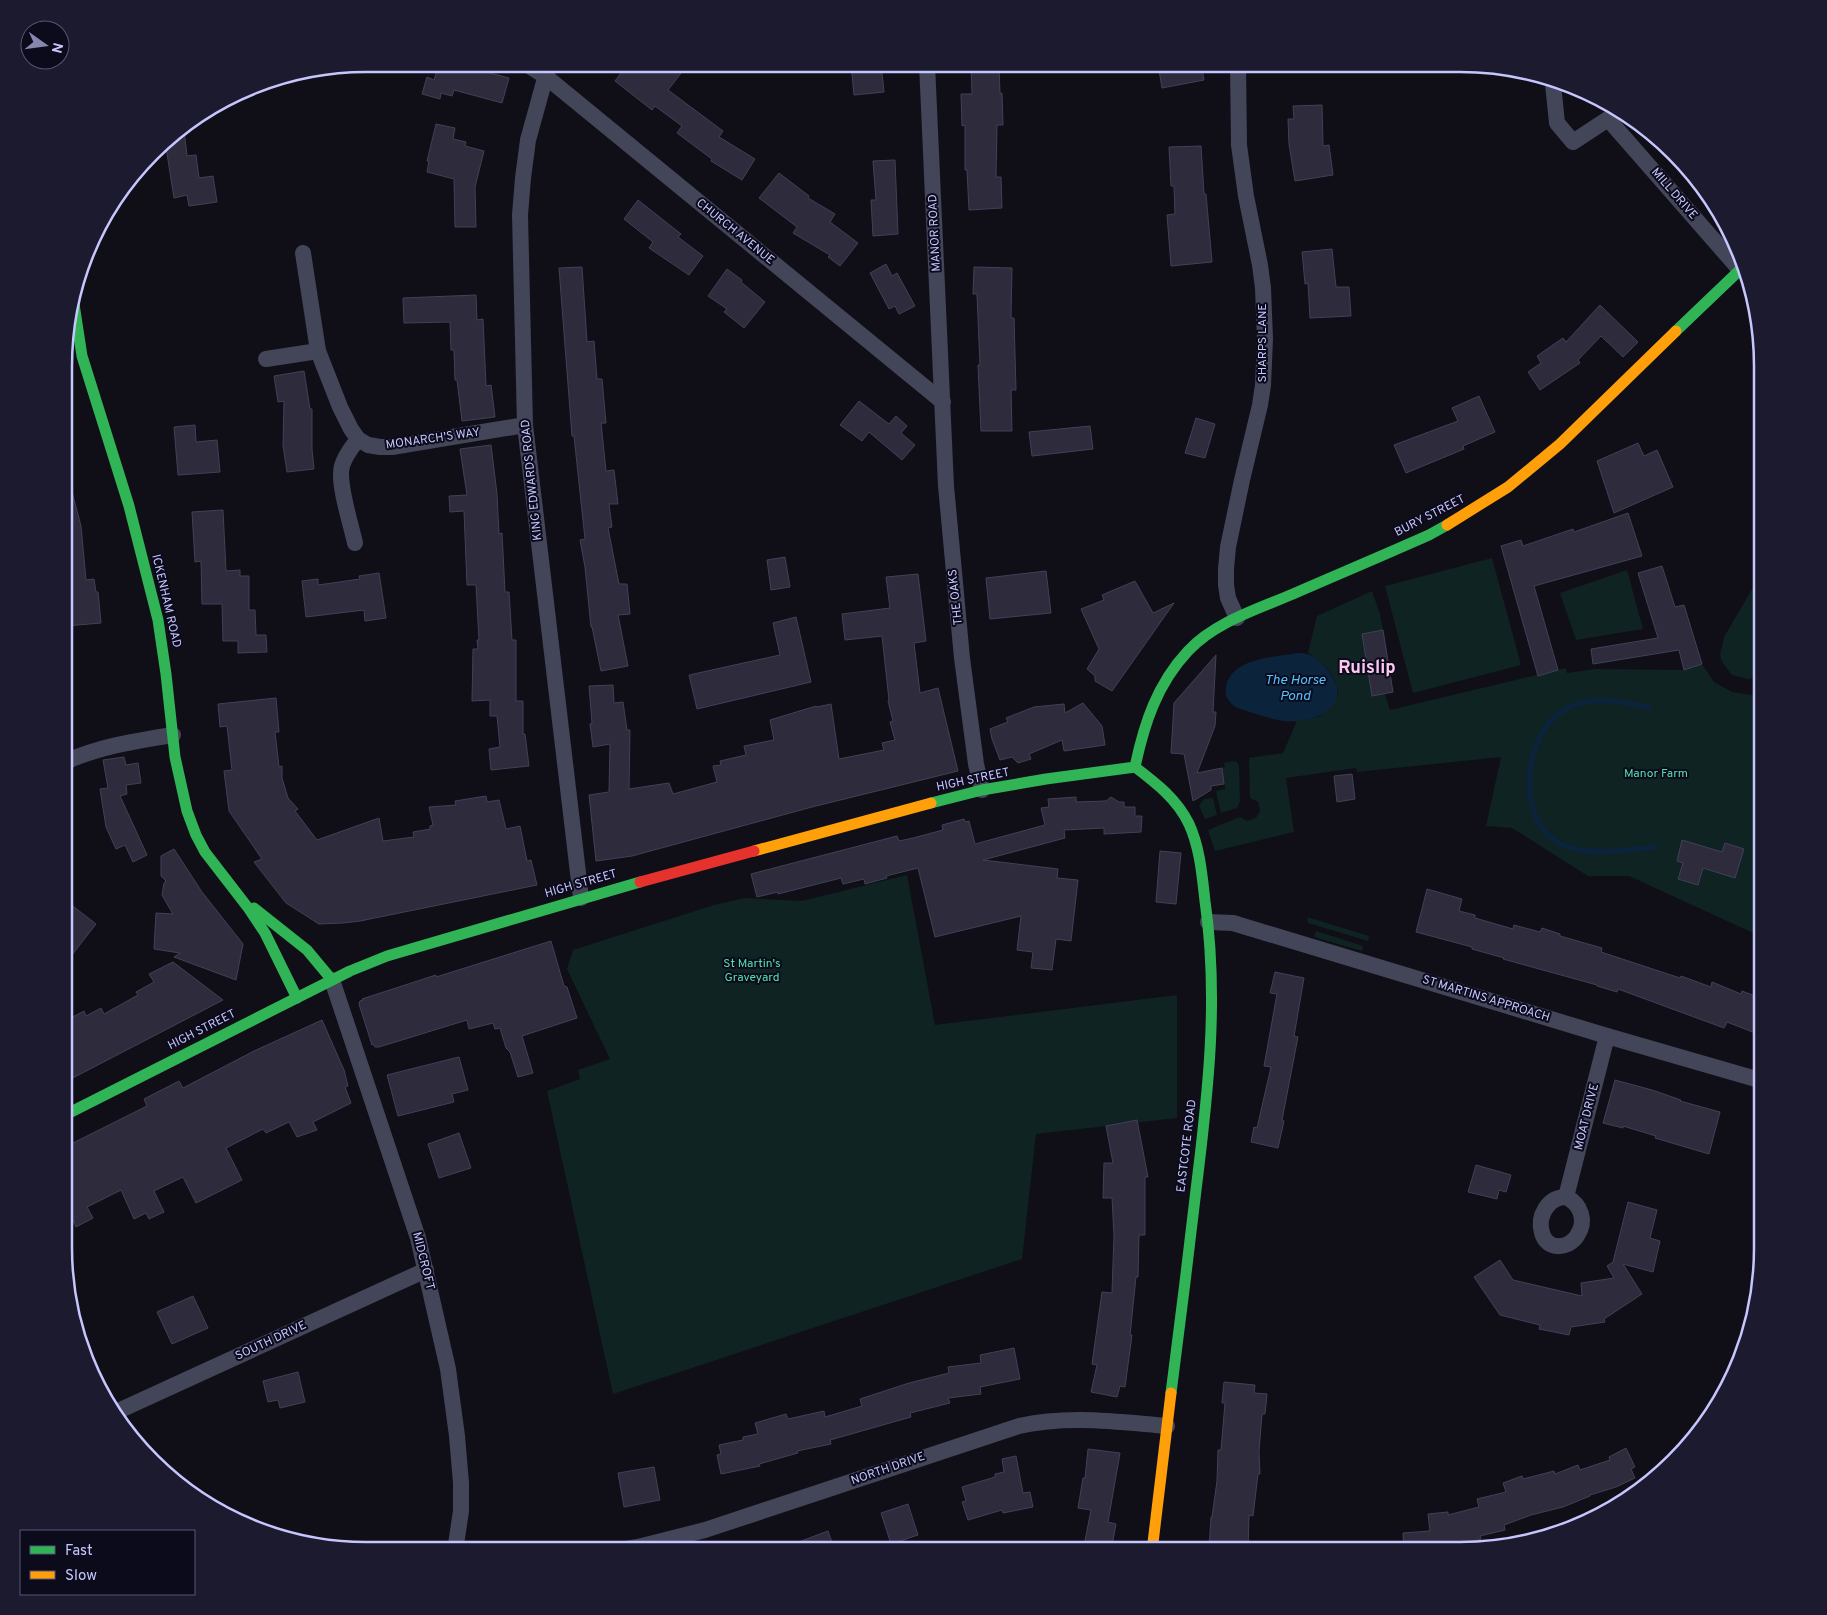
<svg xmlns="http://www.w3.org/2000/svg" width="1827" height="1615" font-family="Overpass,sans-serif">
<style>
.green{fill:#0e2322}
.water{fill:#0b243c}
.lines{fill:none;stroke-linecap:round;stroke-linejoin:round}
.stream{stroke:#0b243c;stroke-width:5.5}
.building{fill:#2d2b3c;stroke:#414157}
.street{stroke:#434559;stroke-width:16}
.fast{stroke:#30b455;stroke-width:11}
.slow{stroke:#ff9f0a;stroke-width:11}
.jam{stroke:#e5322d;stroke-width:11}
.labels{text-anchor:middle;dominant-baseline:central;stroke-width:4;stroke-linejoin:round;paint-order:stroke}
.street-label{font-size:12px;fill:#c6c6ff;stroke:#0c0b1c}
.park-label{font-size:12px;fill:#52dfad;stroke:#0c0b1c}
.water-label{font-size:14px;font-style:italic;fill:#54c2ff;stroke:#0c0b1c}
.district-label{font-size:18px;font-weight:bold;fill:#ffc8f1;stroke:#0c0b1c}
.rim{fill:none;stroke:#c6c6ff;stroke-width:2.5}
</style>
<rect width="100%" height="100%" fill="#100f18"/>
<!-- green -->
<g class="green">
<path d="M1492 558 1521 665 1413 693 1385 586Z"/>
<path d="M1627 570 1643 629 1576 640 1560 593Z"/>
<path d="M1754 586 1763 610V673L1755 678 1748 679 1732 675 1722 662 1720 655 1724 637Z"/>
<path d="M1372 591 1380 614 1383 630 1362 634 1372 695 1385 694 1390 710 1566 668 1567 673 1595 669 1684 670 1702 664 1714 682 1732 692 1751 695 1763 690V936L1749 931 1629 876H1588L1512 828 1486 826 1501 757 1357 772 1356 768 1286 778 1294 832 1215 851 1208 830 1240 817 1247 821 1256 818 1260 811 1258 802 1250 798 1249 758 1283 753 1297 721 1320 716 1338 696C1338 678 1324 661 1308 653L1317 616Z"/>
<path d="M1233 761 1237 762 1239 766 1240 801 1237 808 1221 813 1216 791 1225 789 1222 768 1225 767 1224 763Z"/>
<path d="M1213 798 1217 815 1205 819 1199 806 1204 799Z"/>
<path d="M907 875 935 1025 1177 995V1118L1036 1134 1022 1259 613 1394 547 1091 580 1079 578 1070 610 1059 567 969 573 950 714 905 745 898 802 901Z"/>
<path d="M1307 917 1369 936 1368 941 1308 923Z"/>
<path d="M1316 931 1363 946 1362 951 1314 937Z"/>
</g>
<!-- water -->
<path class="water" d="M1298 653C1311 653 1319 658 1327 669 1351 699 1330 717 1298 721 1277 723 1254 713 1235 707 1228 701 1224 696 1226 687 1231 658 1275 657 1298 653Z"/>
<g class="lines">
<!-- stream -->
<path class="stream" d="M1648 707C1625 703 1595 695 1572 706 1562 711 1552 718 1546 727 1523 760 1520 826 1563 845 1592 857 1624 850 1654 847"/>
</g>
<!-- building -->
<g class="building">
<path d="M439 64H456L509 78 502 103 454 90 452 96 441 93 440 99 422 94 427 77 434 80Z"/>
<path d="M628 64H688L668 90 723 131 719 137 755 159 742 180 711 161 712 159 677 133 682 126 655 106 652 110 615 81Z"/>
<path d="M851 64H881L884 92 854 95Z"/>
<path d="M971 64H999L1000 94 1002 93 1003 125H997L996 177H1001L1002 208 969 210 967 170H965V125L962 126 961 94H972Z"/>
<path d="M1158 64H1201L1204 80 1162 88Z"/>
<path d="M1322 105 1323 146 1329 145 1333 175 1295 181 1289 144 1288 119H1294L1293 106Z"/>
<path d="M436 124 455 128 453 139 466 142 465 146 484 151 475 187 476 227H455L454 179 427 172 429 161H427Z"/>
<path d="M184 129 187 156 196 155 199 178 213 176 217 202 189 206 187 195 174 198 165 141Z"/>
<path d="M1201 146 1204 194H1206L1212 262 1171 266 1167 215 1175 214 1174 186H1171L1169 147Z"/>
<path d="M895 160 898 234 873 236 871 200H876L873 161Z"/>
<path d="M779 173 809 196 808 198 835 214 830 222 858 243 840 266 828 257 830 255 793 233 797 227 759 198Z"/>
<path d="M638 200 681 234 678 237 703 256 689 275 649 248 653 242 624 219Z"/>
<path d="M1332 249 1336 287H1349L1351 316 1310 318 1308 283 1305 284 1302 252Z"/>
<path d="M886 264 892 276 897 273 915 306 899 314 895 306 889 309 870 273Z"/>
<path d="M582 267 587 342 594 341 597 379H602L606 423H601L606 471 614 470 618 504H609L612 527 608 528 619 584H627L630 614 618 615 628 666 601 671 592 627H591L585 567 580 540 585 539 574 436H572L559 268Z"/>
<path d="M974 267 1012 268 1011 318H1014L1016 390H1011L1012 431H981L978 365H980L977 294H973Z"/>
<path d="M727 269 742 280 741 282 765 302 744 328 724 312 727 309 708 296Z"/>
<path d="M476 295 477 320 483 319 486 386 491 385 495 417 462 421 457 380H455L454 350H451L450 322 404 323 403 298Z"/>
<path d="M1600 305 1638 342 1623 357 1601 336 1578 360 1580 363 1540 390 1528 372 1541 363 1537 356 1563 338 1566 342Z"/>
<path d="M304 371 310 409H312V449L314 469 287 472 283 445 284 401 278 402 274 376Z"/>
<path d="M1479 396 1495 432 1463 446 1464 449 1406 473 1394 445 1458 421 1452 408Z"/>
<path d="M859 401 889 424 896 416 907 426 901 433 915 445 902 460 869 432 862 441 840 425Z"/>
<path d="M1196 418 1215 424 1205 458 1185 453Z"/>
<path d="M195 425 196 442 217 440 220 472 178 475 174 427Z"/>
<path d="M1090 426 1093 449 1032 456 1029 432Z"/>
<path d="M1638 443 1644 456 1657 450 1673 487 1614 513 1597 461Z"/>
<path d="M491 445 497 494 499 534 502 533 505 592H509L512 640H516V701H523V734H525L529 766 491 770 489 749 500 747 497 716H490V700L472 701 473 649H478L477 640H479L476 585H467L464 511 450 512 449 496 467 495 460 449Z"/>
<path d="M71 488 81 526 86 580 94 579 96 592H98L101 623 66 626V489Z"/>
<path d="M223 510 226 571 240 570V576H249V610H255L256 635H266L267 652 238 653V641H223L222 604H202L201 561 195 562 192 512Z"/>
<path d="M1628 513 1642 556 1534 586 1558 670 1538 676 1501 546 1521 540 1523 546 1573 529 1574 532Z"/>
<path d="M785 557 790 587 771 590 767 560Z"/>
<path d="M1662 566 1675 607 1684 605 1702 664 1684 670 1679 650 1593 664 1591 649 1658 638 1638 573Z"/>
<path d="M1046 571 1051 613 990 619 986 578Z"/>
<path d="M379 573 386 618 365 621 364 610 306 617 302 581 318 579V585L360 579 359 576Z"/>
<path d="M918 574 926 641 914 643 920 693 938 688 958 771 812 807 632 856 596 861 589 795 609 792 610 744 593 747 590 724 592 723 589 686 613 685 614 703 623 702 627 730H630L629 789 669 783 673 794 717 782 713 766 721 765 720 761 746 755 744 746 774 740 770 720 816 706 817 707 831 704 839 759 884 750 882 743 895 740 890 722 893 721 888 701 889 700 882 636 845 640 842 614 890 608 886 577Z"/>
<path d="M1135 581 1153 613 1174 603 1112 691 1095 681V676L1087 669 1099 649 1081 609 1104 600 1102 595Z"/>
<path d="M796 617 811 682 697 709 689 675 780 655 773 623Z"/>
<path d="M1383 630 1393 692 1372 696 1362 634Z"/>
<path d="M1216 655 1213 712H1216L1215 726 1197 773 1222 768 1224 784 1211 786V790L1193 801 1184 754 1171 753 1174 703Z"/>
<path d="M276 698 279 732H275L279 767 282 766V778L288 798 298 809 295 811 317 840 379 818 383 841 414 837 413 832 430 829V826L433 825 429 807 456 805 455 801 486 796 487 802 499 800 506 829 520 826 527 861 531 860 537 885 360 921 343 923 319 924 286 903 254 862 262 859 229 811 224 771 232 770 227 726 220 727 218 704Z"/>
<path d="M1083 703 1102 726 1105 745 1064 751 1062 740 1029 754 1031 759 1018 763 1012 757 1000 760 992 739 990 729 1008 722 1006 718 1034 707 1064 704 1065 713Z"/>
<path d="M124 757 126 765 138 763 141 783 126 785 127 794 120 796 147 855 133 862 125 845 116 849 106 827 100 789 108 788 103 760Z"/>
<path d="M1352 774 1355 799 1337 802 1334 776Z"/>
<path d="M1076 797V802L1106 801 1111 797 1119 802H1124V807H1135V816H1142L1141 832 1104 834V828L1064 830 1065 838 983 860 1058 869 1057 878 1078 880 1071 941 1056 939 1052 970 1031 968 1033 952 1017 950 1021 916 935 937 918 868 886 876 887 878 865 884 864 879 843 884 841 878 778 894V892L757 897 751 874 897 836 899 841 913 838 943 830 942 825 964 819 965 822 969 821 975 844 1045 825 1041 808 1049 807 1048 799Z"/>
<path d="M1682 840 1722 852 1725 843 1744 849 1735 878 1703 868 1698 885 1678 879 1683 863 1677 861Z"/>
<path d="M174 849 202 892 243 944 236 980 174 957 180 953 154 949 156 913 173 914 162 895 164 883 166 881 161 876V856Z"/>
<path d="M1160 851 1181 853 1176 904 1156 902Z"/>
<path d="M1427 889 1462 899 1459 911 1475 915V918L1513 929 1514 925 1540 932 1542 928 1560 934V936L1602 948 1601 952 1680 978 1681 976 1711 987 1712 982 1741 994 1742 991 1763 999V1036L1727 1022 1724 1028 1618 989 1617 992 1597 986V985L1503 959 1504 958 1472 949V947L1416 932Z"/>
<path d="M65 900 96 924 65 964Z"/>
<path d="M551 941 564 986 567 987 577 1018 522 1036 533 1073 518 1077 510 1052 506 1048 500 1028 495 1029 493 1023 469 1029 467 1020 379 1047H375L373 1044 372 1045 359 1004 360 1001 363 1000 362 999 436 975V977Z"/>
<path d="M173 962 223 1000 65 1082V1021L84 1011 86 1016 101 1008 104 1014 138 995 136 992 154 982 149 974Z"/>
<path d="M1275 972 1304 978 1294 1036 1298 1037 1282 1120 1284 1121 1278 1148 1251 1142 1254 1127 1257 1128 1271 1067 1264 1066 1277 994 1270 993Z"/>
<path d="M322 1020 344 1070 348 1086 345 1087 351 1103 313 1122 317 1130 297 1137 289 1122 266 1133 263 1129 226 1148 242 1180 196 1203 183 1177 154 1191 164 1212 149 1219 146 1213 134 1219 121 1190 87 1207 93 1218 76 1227 65 1203V1147L147 1106 144 1099 179 1081 183 1088 254 1051Z"/>
<path d="M459 1057 468 1090 452 1094 454 1102 398 1116 387 1075Z"/>
<path d="M1615 1080 1652 1090 1681 1100 1680 1101 1720 1112 1709 1154 1655 1138 1656 1136 1623 1126V1128L1603 1123Z"/>
<path d="M1137 1120 1148 1177H1145V1235H1139L1138 1277H1136L1130 1335H1132L1125 1387 1120 1386 1117 1397 1091 1392 1097 1365 1092 1364 1102 1292 1112 1293 1114 1235 1112 1198H1103L1104 1163H1113L1106 1126Z"/>
<path d="M459 1133 471 1168 439 1178 428 1144Z"/>
<path d="M1476 1165 1511 1175 1506 1192 1499 1190 1497 1199 1468 1192Z"/>
<path d="M1628 1202 1657 1210 1650 1238 1660 1241 1653 1272 1623 1264 1642 1294 1604 1319 1605 1322 1571 1327 1569 1335 1539 1329 1540 1325 1500 1315 1474 1277 1500 1260 1513 1280 1582 1296 1581 1283 1614 1278 1607 1266 1613 1262Z"/>
<path d="M193 1296 208 1328 172 1344 157 1312Z"/>
<path d="M1014 1348 1020 1379 980 1387 981 1394 948 1398 950 1403 910 1413 911 1417 830 1440 831 1444 797 1451 798 1453 759 1464 760 1466 721 1474 717 1455 721 1454 719 1445 743 1440V1437L758 1434 755 1423 786 1414 788 1419 824 1411 825 1417 862 1406 860 1399 909 1383 949 1373 948 1367 981 1363 980 1355Z"/>
<path d="M298 1372 305 1402 280 1408 278 1400 268 1402 263 1381Z"/>
<path d="M1224 1382 1255 1385 1254 1393 1267 1394 1265 1414H1262L1259 1451 1260 1474H1258L1253 1516 1249 1515 1248 1551 1209 1549 1211 1517H1212L1217 1481 1218 1450H1221L1225 1403H1222Z"/>
<path d="M1626 1448 1635 1467 1631 1469 1635 1478 1616 1487 1590 1495V1496L1563 1507 1531 1515 1504 1525 1505 1530 1480 1536 1481 1539 1452 1546V1550L1404 1551 1403 1533 1430 1531 1428 1514 1448 1512V1515L1479 1507 1477 1499 1506 1492 1503 1483 1522 1476 1523 1479 1554 1471 1555 1474 1578 1465 1580 1470 1610 1460 1609 1457Z"/>
<path d="M1088 1449 1120 1453 1108 1522 1116 1524 1111 1551H1083L1091 1510 1078 1508 1083 1478H1085Z"/>
<path d="M1016 1456 1023 1493 1030 1492 1033 1507 1003 1513 1002 1510 968 1520 962 1502 966 1501 962 1487 995 1477V1474L1004 1472 1002 1459Z"/>
<path d="M654 1467 660 1500 624 1507 618 1473Z"/>
<path d="M908 1504 918 1535 891 1544 881 1513Z"/>
<path d="M828 1531 835 1551H780V1549Z"/>
</g>
<g class="lines">
<!-- street -->
<g class="street">
<path d="M526 64 545 76 943 402"/>
<path d="M549 64 528 140 523 178 520 215 525 425 581 898"/>
<path d="M927 64 946 486 962 658 976 764 982 790"/>
<path d="M1553 84 1557 123 1573 142 1608 119 1740 270"/>
<path d="M303 253 318 351 340 407 351 429 358 439 368 445 380 447H392L525 425"/>
<path d="M266 359 318 351"/>
<path d="M355 543C351 524 337 482 342 466 345 455 352 447 358 439"/>
<path d="M1237 618 1228 598 1226 585V569L1228 547 1242 480 1260 405 1263 385 1265 339 1263 288 1260 265 1246 196 1239 145 1238 64"/>
<path d="M65 762C100 746 136 741 173 735"/>
<path d="M1208 922 1233 923 1607 1036 1763 1081"/>
<path d="M332 980 418 1238 448 1369 457 1436 461 1483V1511L455 1551"/>
<path d="M1566 1197C1548 1197 1537 1216 1542 1233 1547 1251 1568 1249 1577 1236 1587 1221 1581 1204 1566 1197L1607 1036"/>
<path d="M116 1412 426 1270"/>
<path d="M614 1551 638 1547 705 1530 1019 1426C1069 1415 1117 1422 1167 1426"/>
</g>
<!-- fast -->
<g class="fast">
<path d="M74 304 82 356 129 506 158 620 166 674 175 757 187 811 196 835 205 852 249 909 265 933 297 998"/>
<path d="M1676 331 1744 266"/>
<path d="M1135 767C1156 783 1177 799 1189 824 1200 848 1202 875 1205 901 1219 998 1208 1094 1196 1190 1188 1258 1180 1325 1171 1393"/>
<path d="M931 803 982 790 1046 779 1135 767C1144 724 1157 684 1188 651 1215 622 1258 609 1293 594 1339 574 1384 555 1429 535L1447 525"/>
<path d="M254 908 307 950 332 980"/>
<path d="M65 1115 350 971 387 956 640 882"/>
</g>
<!-- slow -->
<g class="slow">
<path d="M1447 525 1508 487 1560 444 1676 331"/>
<path d="M754 851 931 803"/>
<path d="M1152 1551 1171 1393"/>
</g>
<!-- jam -->
<path class="jam" d="M640 882 754 851"/>
</g>
<g class="labels">
<!-- street labels -->
<g class="street-label">
<text transform="translate(1674 194) rotate(49)">MILL DRIVE</text>
<text transform="translate(735 232) rotate(39)">CHURCH AVENUE</text>
<text transform="translate(935 233) rotate(-93)">MANOR ROAD</text>
<text transform="translate(1263 343) rotate(-90)">SHARPS LANE</text>
<text transform="translate(433 439) rotate(-8)">MONARCH'S WAY</text>
<text transform="translate(532 480) rotate(-96)">KING EDWARDS ROAD</text>
<text transform="translate(1430 516) rotate(-27)">BURY STREET</text>
<text transform="translate(956 597) rotate(-96)">THE OAKS</text>
<text transform="translate(166 601) rotate(77)">ICKENHAM ROAD</text>
<text transform="translate(973 780) rotate(-12)">HIGH STREET</text>
<text transform="translate(581 884) rotate(-16)">HIGH STREET</text>
<text transform="translate(1486 999) rotate(17)">ST MARTINS APPROACH</text>
<text transform="translate(202 1030) rotate(-27)">HIGH STREET</text>
<text transform="translate(1587 1117) rotate(-76)">MOAT DRIVE</text>
<text transform="translate(1187 1146) rotate(-83)">EASTCOTE ROAD</text>
<text transform="translate(423 1261) rotate(76)">MIDCROFT</text>
<text transform="translate(271 1341) rotate(-25)">SOUTH DRIVE</text>
<text transform="translate(888 1469) rotate(-19)">NORTH DRIVE</text>
</g>
<!-- park labels -->
<g class="park-label">
<text x="1656" y="774">Manor Farm</text>
<text x="752" y="964">St Martin's<tspan x="752" dy="14">Graveyard</tspan></text>
</g>
<!-- water labels -->
<g class="water-label">
<text x="1295" y="680">The Horse<tspan x="1295" dy="16">Pond</tspan></text>
</g>
<!-- district labels -->
<g class="district-label">
<text x="1367" y="668">Ruislip</text>
</g>
</g>
<!-- crop -->
<path d="M0 0H1827V1615H0ZM366 72H1460A294 294 0 0 1 1754 366V1248A294 294 0 0 1 1460 1542H366A294 294 0 0 1 72 1248V366A294 294 0 0 1 366 72Z" fill="#1b1a2e" fill-rule="evenodd"/>
<path class="rim" d="M366 72H1460A294 294 0 0 1 1754 366V1248A294 294 0 0 1 1460 1542H366A294 294 0 0 1 72 1248V366A294 294 0 0 1 366 72Z"/>
<!-- legend -->
<rect x="20" y="1530" width="175" height="65" fill="#0c0b1c" stroke="#565677"/>
<rect x="30" y="1546" width="25" height="8" fill="#30b455" stroke="#565677"/>
<text x="65" y="1555" font-size="15" fill="#c6c6ff">Fast</text>
<rect x="30" y="1571" width="25" height="8" fill="#ff9f0a" stroke="#565677"/>
<text x="65" y="1580" font-size="15" fill="#c6c6ff">Slow</text>
<!-- north arrow -->
<g transform="translate(45 45) rotate(104)"><circle r="24" fill="#0c0b1c" stroke="#565677"/>
<path d="M0-4L9 19L0 12L-9 19Z" fill="#8686ae"/>
<text y="-8" font-size="14" font-weight="bold" text-anchor="middle" fill="#c6c6ff">N</text>
</g>
</svg>
